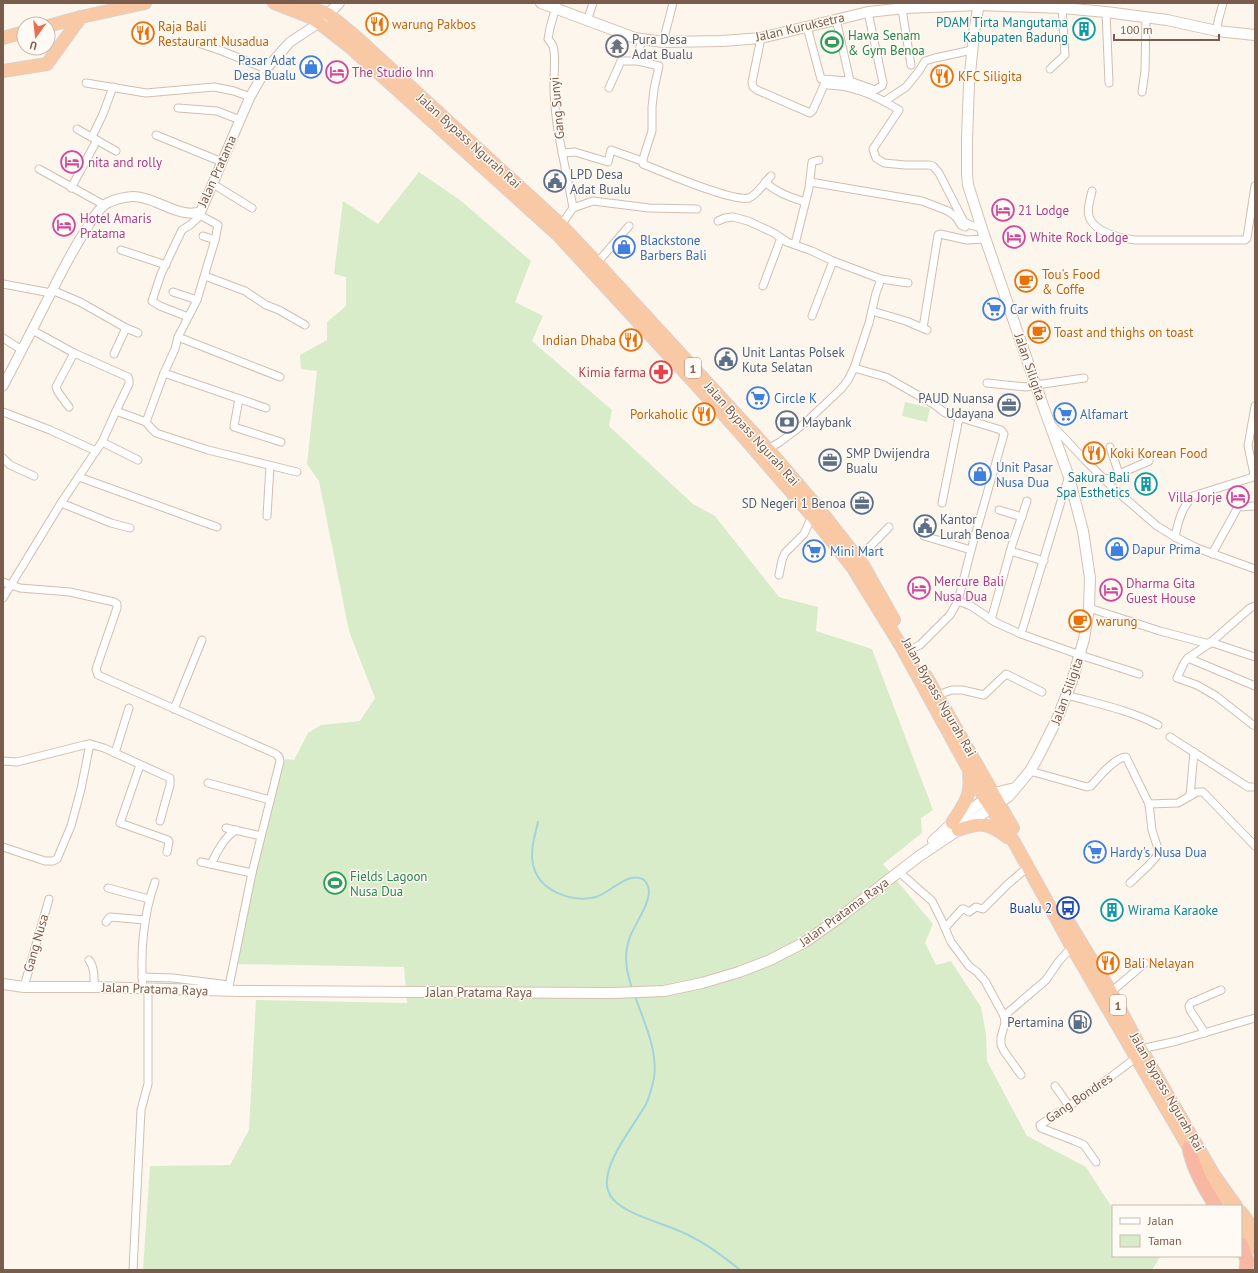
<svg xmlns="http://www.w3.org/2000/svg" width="1258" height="1273" font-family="'PT Sans',sans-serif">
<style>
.green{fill:#d8ecc9}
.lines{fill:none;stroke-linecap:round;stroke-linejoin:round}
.stream{stroke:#a5d3da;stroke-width:2}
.minor-casing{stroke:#d1beb0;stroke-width:9}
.tertiary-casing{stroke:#d1beb0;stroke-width:11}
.secondary-casing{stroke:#d6c0b0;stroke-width:12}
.trunk-casing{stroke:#dad1cd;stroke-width:14}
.motorway-casing{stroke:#dad1cd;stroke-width:15}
.minor{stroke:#fff;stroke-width:7}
.tertiary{stroke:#fff;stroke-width:9}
.secondary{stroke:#fff;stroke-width:10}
.trunk{stroke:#f9c8a4;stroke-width:12}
.motorway{stroke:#f7b7a3;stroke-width:13}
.labels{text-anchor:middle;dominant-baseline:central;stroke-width:3;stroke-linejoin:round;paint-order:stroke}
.shield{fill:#fffaf3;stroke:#a28b7f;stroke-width:1}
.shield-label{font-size:12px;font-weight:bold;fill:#7a5c4d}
.culture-label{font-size:13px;fill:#0d838f;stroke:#fffaf3;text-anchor:end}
.food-label{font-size:13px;fill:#c56008;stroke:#fffaf3;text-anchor:start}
.street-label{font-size:13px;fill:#7a5c4d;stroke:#fffaf3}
.leisure-label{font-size:13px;fill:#27864d;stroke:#fffaf3;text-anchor:start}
.worship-label{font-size:13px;fill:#5b616d;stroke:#fffaf3;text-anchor:start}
.shop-label{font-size:13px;fill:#366cbe;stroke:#fffaf3;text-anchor:start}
.hotel-label{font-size:13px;fill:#b23c85;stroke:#fffaf3;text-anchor:start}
.service-label{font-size:13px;fill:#4e5e75;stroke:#fffaf3;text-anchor:start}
.health-label{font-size:13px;fill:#be3a42;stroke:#fffaf3;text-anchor:end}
.transit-label{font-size:13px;fill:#164399;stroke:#fffaf3;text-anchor:end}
</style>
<rect width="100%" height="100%" fill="#fdf6ec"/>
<!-- green -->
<g class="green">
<path d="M419 172 460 200 531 261 515 302 543 316 532 341 612 410 609 426 693 504 715 516 779 597 818 607 816 631 872 649 933 810 921 818 922 833 883 864 933 924 925 943 936 965 951 961 981 1007 986 1034 987 1061 1027 1136 1086 1167 1113 1209V1256H1159L1160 1257 1152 1270H143L150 1166 230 1165 249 1130 256 1000 407 1003 404 967 233 964 267 821 285 759 294 760 308 733 321 725 360 721 375 698 349 631 319 481 307 464 317 371 301 369 300 355 327 340V322L346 306V277L334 274 343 201 378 224Z"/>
<path d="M905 402 930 408 927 422 902 416Z"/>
</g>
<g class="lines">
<!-- stream -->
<g class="stream">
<path d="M538 822C535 835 530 850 533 864 538 891 572 903 596 897 608 893 619 881 631 878 637 877 644 878 647 884 656 899 631 927 628 943 624 958 627 974 632 988"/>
<path d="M635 996C644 1022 658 1050 654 1078 652 1087 650 1096 646 1104 634 1126 604 1161 607 1186 608 1193 612 1199 617 1203 632 1216 665 1224 684 1233 704 1242 723 1256 740 1270"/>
</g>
<!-- minor casing -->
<g class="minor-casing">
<g id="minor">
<path d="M557 3 550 28 548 39C550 41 552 44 553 46 556 56 554 70 554 80 553 123 566 166 573 208"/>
<path d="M902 9 911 65"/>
<path d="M1106 12 1109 83"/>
<path d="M836 19 850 81"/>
<path d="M587 21 593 3"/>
<path d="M807 27 821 79 850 81 875 90 882 86 883 83 868 12"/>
<path d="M1217 31 1218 21 1223 3"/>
<path d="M761 38 752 82 753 87 757 90 810 113 813 110 824 85C851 84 877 96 899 110L873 149 876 158 884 163 905 165H929L933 166 939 173 964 222 970 225 982 228"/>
<path d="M663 42 673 3"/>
<path d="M201 44 222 51 266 69"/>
<path d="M638 61 659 66 654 89 652 107V131L643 159V164C663 172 732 202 749 198 756 196 765 182 771 176"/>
<path d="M1050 69 1065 55 1062 8"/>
<path d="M86 83 146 93 214 87 234 91 250 97"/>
<path d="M609 88 621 61H638L637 58 642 39"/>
<path d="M1142 92 1145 71 1146 17"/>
<path d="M885 101 906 87 919 71 925 61 935 58 972 50"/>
<path d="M178 108 217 111 240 120"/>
<path d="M77 129 116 151"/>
<path d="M156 135 222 162"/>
<path d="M92 137 103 114 113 87"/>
<path d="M562 153 575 152 608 162 611 150 642 161"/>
<path d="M39 169 104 205"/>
<path d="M765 182C777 193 790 197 805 202"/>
<path d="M810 182 922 201 948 211 956 217 961 225 965 227"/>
<path d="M213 184 252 208"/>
<path d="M71 188 97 140"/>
<path d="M1092 191C1090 200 1086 211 1090 219 1098 234 1121 238 1135 240H1245L1247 238 1255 186"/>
<path d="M718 221 725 218 733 217 748 221 774 233 787 242 812 251 833 261 881 279 908 283"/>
<path d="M561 225 573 208 593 201 649 208 697 209"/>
<path d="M203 236 215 240"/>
<path d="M795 244 809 188 812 162 819 160"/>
<path d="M121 250 166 265"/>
<path d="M597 263 629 226"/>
<path d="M205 276 245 291 266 305 279 310 305 325"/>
<path d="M3 284 51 293"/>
<path d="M763 286 781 238"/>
<path d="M52 290 80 302 126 328 114 354"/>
<path d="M173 292 197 300"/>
<path d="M872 311 906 321 927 330"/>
<path d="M812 316 833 261"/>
<path d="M188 317 160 306 152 301 161 274 182 230 190 225 200 216"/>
<path d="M126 328 138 333"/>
<path d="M923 328 938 235 940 234 967 240 985 239"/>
<path d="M32 330 74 353 128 377 129 380V384L116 411"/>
<path d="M178 337 280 377"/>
<path d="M3 338 22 350"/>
<path d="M854 368 886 377 935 405 945 413 1001 430 1004 434 971 550 958 601 950 615 920 645 911 649"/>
<path d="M164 373 266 408"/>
<path d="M987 383 1026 387 1036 385 1084 378"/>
<path d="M239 399 234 426V427L281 442"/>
<path d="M69 407 58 392 56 387 74 353"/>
<path d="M3 412 50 430 96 451"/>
<path d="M146 422 164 373 175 349 178 337 197 300 215 240 218 225 196 213"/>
<path d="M1052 425 1084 459 1111 486 1157 526 1175 537 1197 548 1255 569"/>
<path d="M102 442 138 460"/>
<path d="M1110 447 1119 474"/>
<path d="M768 449 780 442 805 423 841 389 848 380 854 368 869 323 876 293 881 279"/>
<path d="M3 458 10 465 34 476"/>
<path d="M79 477 217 527"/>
<path d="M1105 480 1149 461"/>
<path d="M61 503 111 523 130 528"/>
<path d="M942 503 959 418"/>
<path d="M999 510 1022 517"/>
<path d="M267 516 270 466"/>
<path d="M924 536 971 550"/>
<path d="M1175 537C1178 522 1182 507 1193 496L1247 479 1251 478 1254 474 1248 446 1255 406"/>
<path d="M1010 551 1044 561"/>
<path d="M1212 554 1238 507 1255 506"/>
<path d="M858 559 889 527"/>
<path d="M779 575 782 560 785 553 804 534 812 516"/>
<path d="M3 582 20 588 70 592 114 602 117 604V608L96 669 98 675 276 754 279 757 280 761 252 873 228 991"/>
<path d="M3 598 61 503 102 442 116 411 146 422 151 428 156 433 208 450 297 472"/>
<path d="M958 601 971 606 995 622 1021 634 1080 655 1139 674"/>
<path d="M1089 608 1160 631 1209 644"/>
<path d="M991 620 1012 545 1027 501"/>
<path d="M1021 634 1065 488 1069 477"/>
<path d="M1210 642 1255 657"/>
<path d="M1188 658 1255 686"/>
<path d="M937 695 952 690H962L984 695 1006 674 1042 692"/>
<path d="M1067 695C1098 704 1130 710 1158 725"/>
<path d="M174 709 202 640"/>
<path d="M1253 725 1216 696 1197 685 1177 678 1184 663 1188 658 1209 644 1250 608 1255 606"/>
<path d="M1170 737 1248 787H1255"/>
<path d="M115 753 129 708"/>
<path d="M3 761 17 762 84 745 90 744 104 748 170 778V785L160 821"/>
<path d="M140 765 120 823 168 840 169 842 167 852"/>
<path d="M1030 771 1087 787 1091 786C1098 778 1115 757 1126 757L1149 804 1152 830 1159 852 1157 856 1148 866 1130 883"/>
<path d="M208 783 270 800"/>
<path d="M1190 796 1194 752"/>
<path d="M1149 804 1178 803 1197 792H1203L1255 846"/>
<path d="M226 828 261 836"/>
<path d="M3 847 45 861H53L57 859 71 826 81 789 90 744"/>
<path d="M201 862 252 873"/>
<path d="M211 864C217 852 224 837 236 830"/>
<path d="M899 872 932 901 942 921 951 942 969 966 977 972 985 981 1004 1016 1005 1023 1001 1037V1045L1004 1051 1021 1075"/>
<path d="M108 888 149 899"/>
<path d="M106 922 110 917 145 920"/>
<path d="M945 928 962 909H964L969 912 976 907 983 909 1008 884 1028 867"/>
<path d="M89 960C95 968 94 978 94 987"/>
<path d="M142 977 173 978 229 985"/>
<path d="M24 987 49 899"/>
<path d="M143 989C140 955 143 915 155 882"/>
<path d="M1111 992 1145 963"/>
<path d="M1004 1016 1046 980 1059 961 1072 947"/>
<path d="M1205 1033 1190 1010 1189 1006 1191 1003 1221 990"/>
<path d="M1141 1049 1177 1041 1255 1018"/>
<path d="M1055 1086 1069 1106"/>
<path d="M1096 1162 1084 1145 1075 1141 1041 1128 1040 1125 1096 1088 1137 1057"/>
<path d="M133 1270 141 1110 148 1084V989"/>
</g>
</g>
<!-- tertiary casing -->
<g class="tertiary-casing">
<path id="tertiary" d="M3 386C20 354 36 322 53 289 63 269 73 250 85 231 90 222 96 213 103 206 109 201 121 198 128 197 152 193 180 221 201 211L240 120 250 97 266 69 290 42 319 23"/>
</g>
<!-- secondary casing -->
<g class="secondary-casing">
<g id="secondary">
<path d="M541 3 635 38 663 42 722 41 761 38 868 12 905 8 979 5 1062 8 1106 12 1167 20 1217 31 1255 35"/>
<path d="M323 19 339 3"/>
<path d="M933 841 952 823 994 793 1015 788"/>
<path d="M3 984 24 987H94L240 991 613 993 664 991 702 983 739 972 770 960 805 942 839 918 918 857 1009 796 1030 771 1038 757 1057 719 1072 681 1084 639 1089 608 1090 578 1083 531 1069 477 1042 403 983 232 968 185 967 174V139L969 84 974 33 979 3"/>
</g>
</g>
<!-- trunk casing -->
<g class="trunk-casing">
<g id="trunk">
<path d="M274 3 310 17 319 23 350 47 558 235 734 426 812 516 853 568 901 646 985 799 1014 842 1072 947 1189 1148 1194 1155 1209 1183 1225 1206"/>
<path d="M294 3 328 14 355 36 561 225 597 263 768 449 820 510 863 565 894 620"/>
<path d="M48 26 81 17 145 3"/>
<path d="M3 38 24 32"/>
<path d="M3 71 47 64 81 17"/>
<path d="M926 676 1013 828"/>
<path d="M952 823C963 806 972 796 969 775"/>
<path d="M958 830C979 822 988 822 1007 837"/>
<path d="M1063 913 1111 992 1141 1049 1214 1175 1236 1206"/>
<path d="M1241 1212 1255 1231"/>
<path d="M1241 1229 1255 1247"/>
</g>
</g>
<!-- motorway casing -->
<g class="motorway-casing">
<g id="motorway">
<path d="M1189 1148C1193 1169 1204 1188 1216 1206"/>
<path d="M1241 1244 1247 1260 1246 1270"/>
</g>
</g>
<!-- minor -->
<use href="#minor" class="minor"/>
<!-- tertiary -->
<use href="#tertiary" class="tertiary"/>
<!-- secondary -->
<use href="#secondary" class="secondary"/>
<!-- trunk -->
<use href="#trunk" class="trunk"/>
<!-- motorway -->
<use href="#motorway" class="motorway"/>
</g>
<!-- icons -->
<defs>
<g id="restaurant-ring" transform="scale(1.15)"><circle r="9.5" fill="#fffaf3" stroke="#e8710a" stroke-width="1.5"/><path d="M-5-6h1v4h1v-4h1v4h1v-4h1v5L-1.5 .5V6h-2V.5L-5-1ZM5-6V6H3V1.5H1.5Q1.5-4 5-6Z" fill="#e8710a"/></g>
<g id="building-ring" transform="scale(1.15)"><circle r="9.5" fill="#fffaf3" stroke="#0f9aa8" stroke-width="1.5"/><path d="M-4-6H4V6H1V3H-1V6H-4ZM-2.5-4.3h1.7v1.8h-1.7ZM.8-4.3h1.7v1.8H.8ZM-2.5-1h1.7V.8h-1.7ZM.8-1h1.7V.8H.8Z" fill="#0f9aa8"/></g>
<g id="stadium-ring" transform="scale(1.15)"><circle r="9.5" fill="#fffaf3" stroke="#2e9e5b" stroke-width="1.5"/><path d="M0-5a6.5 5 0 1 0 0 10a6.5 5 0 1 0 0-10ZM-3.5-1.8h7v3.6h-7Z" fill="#2e9e5b"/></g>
<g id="temple-ring" transform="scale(1.15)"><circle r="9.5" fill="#fffaf3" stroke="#6b7280" stroke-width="1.5"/><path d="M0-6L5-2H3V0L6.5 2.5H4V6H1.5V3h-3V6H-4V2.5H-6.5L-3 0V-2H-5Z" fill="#6b7280"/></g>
<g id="shop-ring" transform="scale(1.15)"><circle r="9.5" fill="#fffaf3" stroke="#3f7fe0" stroke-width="1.5"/><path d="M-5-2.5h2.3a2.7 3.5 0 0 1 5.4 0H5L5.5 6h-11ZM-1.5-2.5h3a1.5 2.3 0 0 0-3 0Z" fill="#3f7fe0"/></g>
<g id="hotel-ring" transform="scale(1.15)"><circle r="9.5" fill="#fffaf3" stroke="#d1479c" stroke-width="1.5"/><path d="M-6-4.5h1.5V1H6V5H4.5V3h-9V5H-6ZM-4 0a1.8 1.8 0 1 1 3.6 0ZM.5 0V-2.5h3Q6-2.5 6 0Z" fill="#d1479c"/></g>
<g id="civic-ring" transform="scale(1.15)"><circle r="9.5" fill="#fffaf3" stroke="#5c6f8a" stroke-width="1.5"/><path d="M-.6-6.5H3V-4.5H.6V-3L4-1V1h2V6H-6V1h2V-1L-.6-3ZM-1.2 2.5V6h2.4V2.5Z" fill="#5c6f8a"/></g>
<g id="cafe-ring" transform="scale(1.15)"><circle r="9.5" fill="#fffaf3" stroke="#e8710a" stroke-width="1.5"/><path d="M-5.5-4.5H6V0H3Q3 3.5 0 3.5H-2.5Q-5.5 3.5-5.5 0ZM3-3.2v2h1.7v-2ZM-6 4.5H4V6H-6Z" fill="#e8710a"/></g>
<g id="supermarket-ring" transform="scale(1.15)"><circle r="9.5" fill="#fffaf3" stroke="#3f7fe0" stroke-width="1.5"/><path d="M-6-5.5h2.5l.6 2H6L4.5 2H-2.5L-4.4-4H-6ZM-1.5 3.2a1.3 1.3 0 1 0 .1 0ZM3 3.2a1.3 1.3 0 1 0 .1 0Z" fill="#3f7fe0"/></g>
<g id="pharmacy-ring" transform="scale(1.15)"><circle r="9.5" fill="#fffaf3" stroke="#e0444e" stroke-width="1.5"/><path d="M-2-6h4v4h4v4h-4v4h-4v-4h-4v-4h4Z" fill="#e0444e"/></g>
<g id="office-ring" transform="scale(1.15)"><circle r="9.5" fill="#fffaf3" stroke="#5c6f8a" stroke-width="1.5"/><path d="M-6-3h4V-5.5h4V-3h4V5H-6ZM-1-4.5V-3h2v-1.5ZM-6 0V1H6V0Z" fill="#5c6f8a"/></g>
<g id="bank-ring" transform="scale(1.15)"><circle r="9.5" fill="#fffaf3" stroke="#5c6f8a" stroke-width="1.5"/><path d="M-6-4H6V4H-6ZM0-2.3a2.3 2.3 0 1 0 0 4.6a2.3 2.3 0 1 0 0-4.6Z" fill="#5c6f8a"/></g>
<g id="bus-ring" transform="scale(1.15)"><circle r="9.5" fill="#fffaf3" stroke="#1a4fb4" stroke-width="1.5"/><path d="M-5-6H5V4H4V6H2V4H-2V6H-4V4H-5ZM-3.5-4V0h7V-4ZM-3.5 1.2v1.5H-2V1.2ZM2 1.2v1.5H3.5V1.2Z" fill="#1a4fb4"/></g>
<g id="fuel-ring" transform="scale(1.15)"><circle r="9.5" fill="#fffaf3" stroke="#5c6f8a" stroke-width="1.5"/><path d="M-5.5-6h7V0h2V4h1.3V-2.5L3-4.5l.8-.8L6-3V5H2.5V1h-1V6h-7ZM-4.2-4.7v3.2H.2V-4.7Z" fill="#5c6f8a"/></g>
</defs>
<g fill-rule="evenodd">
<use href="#restaurant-ring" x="377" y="24"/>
<use href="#building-ring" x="1084" y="29"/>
<use href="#restaurant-ring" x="143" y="33"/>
<use href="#stadium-ring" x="832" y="42"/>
<use href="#temple-ring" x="617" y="46"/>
<use href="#shop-ring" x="311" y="67"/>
<use href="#hotel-ring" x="337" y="72"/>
<use href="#restaurant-ring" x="942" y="76"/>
<use href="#hotel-ring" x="72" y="162"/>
<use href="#civic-ring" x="555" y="181"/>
<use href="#hotel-ring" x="1003" y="210"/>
<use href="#hotel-ring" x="64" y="225"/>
<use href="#hotel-ring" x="1014" y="237"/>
<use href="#shop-ring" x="624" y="247"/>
<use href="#cafe-ring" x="1026" y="281"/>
<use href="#supermarket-ring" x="994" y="309"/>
<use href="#cafe-ring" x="1039" y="332"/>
<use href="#restaurant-ring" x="631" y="340"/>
<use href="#civic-ring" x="726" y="359"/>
<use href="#pharmacy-ring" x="661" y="372"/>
<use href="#supermarket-ring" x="758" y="398"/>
<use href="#office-ring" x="1009" y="405"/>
<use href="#restaurant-ring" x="704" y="414"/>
<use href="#supermarket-ring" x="1065" y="414"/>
<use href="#bank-ring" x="787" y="422"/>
<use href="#restaurant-ring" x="1094" y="453"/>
<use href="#office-ring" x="830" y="460"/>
<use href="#shop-ring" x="980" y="474"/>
<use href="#building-ring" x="1146" y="484"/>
<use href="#hotel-ring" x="1238" y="497"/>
<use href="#office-ring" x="862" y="503"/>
<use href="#civic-ring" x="925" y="526"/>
<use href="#shop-ring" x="1117" y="549"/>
<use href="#supermarket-ring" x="814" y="551"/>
<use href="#hotel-ring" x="919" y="588"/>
<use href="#hotel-ring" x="1111" y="590"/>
<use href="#cafe-ring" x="1080" y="621"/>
<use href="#supermarket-ring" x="1095" y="852"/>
<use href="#stadium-ring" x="335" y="883"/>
<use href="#bus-ring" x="1068" y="908"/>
<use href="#building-ring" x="1112" y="910"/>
<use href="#restaurant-ring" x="1108" y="963"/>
<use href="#fuel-ring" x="1080" y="1022"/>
</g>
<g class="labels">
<!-- shield labels -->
<g class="shield">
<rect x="685" y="358" width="16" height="20" rx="3"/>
<rect x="1110" y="995" width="16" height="20" rx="3"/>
</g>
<g class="shield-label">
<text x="693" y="368">1</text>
<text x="1118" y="1005">1</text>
</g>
<!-- culture labels -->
<g class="culture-label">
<text x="1068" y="22">PDAM Tirta Mangutama<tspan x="1068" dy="15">Kabupaten Badung</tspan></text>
<text x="1130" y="477">Sakura Bali<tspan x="1130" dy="15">Spa Esthetics</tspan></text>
<text x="1128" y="910" text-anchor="start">Wirama Karaoke</text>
</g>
<!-- food labels -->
<g class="food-label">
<text x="392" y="24">warung Pakbos</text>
<text x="158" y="26">Raja Bali<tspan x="158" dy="15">Restaurant Nusadua</tspan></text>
<text x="958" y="76">KFC Siligita</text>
<text x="1042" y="274">Tou's Food<tspan x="1042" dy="15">&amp; Coffe</tspan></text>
<text x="1054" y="332">Toast and thighs on toast</text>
<text x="616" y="340" text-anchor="end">Indian Dhaba</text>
<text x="688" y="414" text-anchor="end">Porkaholic</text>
<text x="1110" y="453">Koki Korean Food</text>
<text x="1096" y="621">warung</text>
<text x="1124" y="963">Bali Nelayan</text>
</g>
<!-- street labels -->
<g class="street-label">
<text transform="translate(800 27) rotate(-13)">Jalan Kuruksetra</text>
<text transform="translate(557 108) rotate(-95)">Gang Sunyi</text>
<text transform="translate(469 141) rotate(42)">Jalan Bypass Ngurah Rai</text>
<text transform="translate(217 171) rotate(-66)">Jalan Pratama</text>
<text transform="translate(1030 367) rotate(71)">Jalan Siligita</text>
<text transform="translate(752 434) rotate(48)">Jalan Bypass Ngurah Rai</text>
<text transform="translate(1067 691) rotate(-70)">Jalan Siligita</text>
<text transform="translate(939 697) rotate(60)">Jalan Bypass Ngurah Rai</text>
<text transform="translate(844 912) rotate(-36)">Jalan Pratama Raya</text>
<text transform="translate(36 943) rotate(-74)">Gang Nusa</text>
<text transform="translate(155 989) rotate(2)">Jalan Pratama Raya</text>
<text x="479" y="992">Jalan Pratama Raya</text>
<text transform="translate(1167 1092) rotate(60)">Jalan Bypass Ngurah Rai</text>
<text transform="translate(1079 1098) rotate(-34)">Gang Bondres</text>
</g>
<!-- leisure labels -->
<g class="leisure-label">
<text x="848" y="35">Hawa Senam<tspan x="848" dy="15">&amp; Gym Benoa</tspan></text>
<text x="350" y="876">Fields Lagoon<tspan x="350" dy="15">Nusa Dua</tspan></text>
</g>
<!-- worship labels -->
<g class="worship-label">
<text x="632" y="39">Pura Desa<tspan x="632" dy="15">Adat Bualu</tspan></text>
</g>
<!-- shop labels -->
<g class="shop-label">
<text x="296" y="60" text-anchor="end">Pasar Adat<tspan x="296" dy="15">Desa Bualu</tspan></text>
<text x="640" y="240">Blackstone<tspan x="640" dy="15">Barbers Bali</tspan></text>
<text x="1010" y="309">Car with fruits</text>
<text x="774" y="398">Circle K</text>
<text x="1080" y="414">Alfamart</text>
<text x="996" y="467">Unit Pasar<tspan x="996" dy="15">Nusa Dua</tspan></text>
<text x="1132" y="549">Dapur Prima</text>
<text x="830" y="551">Mini Mart</text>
<text x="1110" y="852">Hardy's Nusa Dua</text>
</g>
<!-- hotel labels -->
<g class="hotel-label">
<text x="352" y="72">The Studio Inn</text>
<text x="88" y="162">nita and rolly</text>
<text x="1018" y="210">21 Lodge</text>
<text x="80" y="218">Hotel Amaris<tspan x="80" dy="15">Pratama</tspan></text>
<text x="1030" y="237">White Rock Lodge</text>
<text x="1222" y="497" text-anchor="end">Villa Jorje</text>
<text x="934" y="581">Mercure Bali<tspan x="934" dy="15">Nusa Dua</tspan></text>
<text x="1126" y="583">Dharma Gita<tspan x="1126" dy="15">Guest House</tspan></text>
</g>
<!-- service labels -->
<g class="service-label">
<text x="570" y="174">LPD Desa<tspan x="570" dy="15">Adat Bualu</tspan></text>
<text x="742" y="352">Unit Lantas Polsek<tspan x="742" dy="15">Kuta Selatan</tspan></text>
<text x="994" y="398" text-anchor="end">PAUD Nuansa<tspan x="994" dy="15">Udayana</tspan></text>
<text x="802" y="422">Maybank</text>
<text x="846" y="453">SMP Dwijendra<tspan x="846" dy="15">Bualu</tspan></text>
<text x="846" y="503" text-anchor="end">SD Negeri 1 Benoa</text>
<text x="940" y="519">Kantor<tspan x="940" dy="15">Lurah Benoa</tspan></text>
<text x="1064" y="1022" text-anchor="end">Pertamina</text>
</g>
<!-- health labels -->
<g class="health-label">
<text x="646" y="372">Kimia farma</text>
</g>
<!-- transit labels -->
<g class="transit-label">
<text x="1052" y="908">Bualu 2</text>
</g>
</g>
<!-- border -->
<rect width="1258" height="1273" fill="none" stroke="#7a5c4d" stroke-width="8"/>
<!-- legend -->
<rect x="1112" y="1205" width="130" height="52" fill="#fffaf3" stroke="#cabbb1"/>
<rect x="1120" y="1218" width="20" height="6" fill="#ffffff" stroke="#cabbb1"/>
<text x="1148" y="1225" font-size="12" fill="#7a5c4d">Jalan</text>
<rect x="1120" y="1235" width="20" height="12" fill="#d8ecc9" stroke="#cabbb1"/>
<text x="1148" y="1245" font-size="12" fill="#7a5c4d">Taman</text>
<!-- north arrow -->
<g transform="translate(36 36) rotate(195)"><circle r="19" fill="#fffaf3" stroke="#cabbb1"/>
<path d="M0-3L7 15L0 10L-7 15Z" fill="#e76f51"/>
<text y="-6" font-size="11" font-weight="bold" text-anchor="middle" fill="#7a5c4d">U</text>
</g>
<!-- scale -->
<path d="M1114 34v6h105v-6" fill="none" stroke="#7a5c4d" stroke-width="2"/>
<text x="1120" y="34" font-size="12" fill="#7a5c4d" stroke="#fffaf3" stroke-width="3" paint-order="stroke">100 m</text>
</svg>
